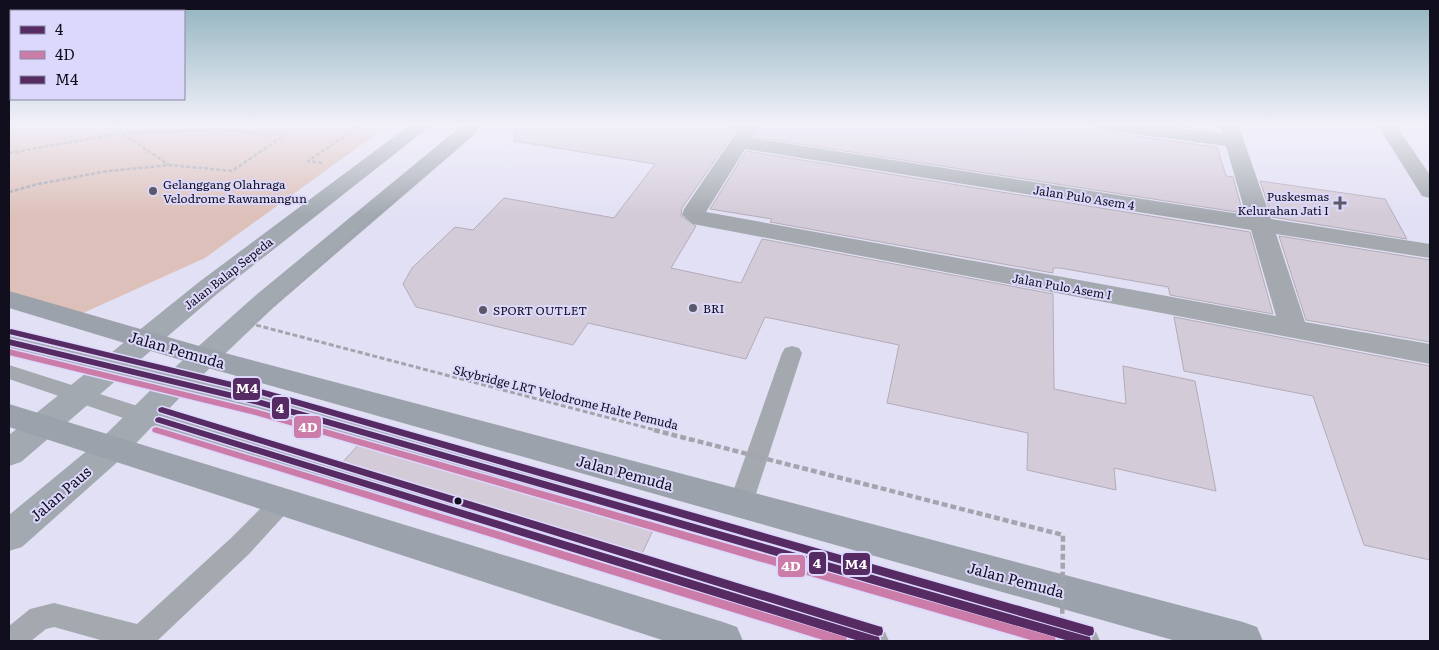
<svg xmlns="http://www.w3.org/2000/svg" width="1439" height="650" font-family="Literata,serif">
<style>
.green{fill:#ddc0b9}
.building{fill:#d4cbd8;stroke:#b4abb8}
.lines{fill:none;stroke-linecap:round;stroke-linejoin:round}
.path{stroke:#a3a5ae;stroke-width:2.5;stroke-dasharray:4 2;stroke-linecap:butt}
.service{fill:#a3a9af;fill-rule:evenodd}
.minor{fill:#a3a9af;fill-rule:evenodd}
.secondary{fill:#a2a9b1;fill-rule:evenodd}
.primary{fill:#9ca2ab;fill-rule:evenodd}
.path-bridge-far2{stroke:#a3a5ae;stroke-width:2.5;stroke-dasharray:4 2;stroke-linecap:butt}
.path-bridge-far1{stroke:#a3a5ae;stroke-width:3;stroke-dasharray:5 2.5;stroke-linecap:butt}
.path-bridge{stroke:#a3a5ae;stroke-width:4.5;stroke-dasharray:6 3;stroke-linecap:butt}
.bus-1-casing{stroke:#dcd8fc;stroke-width:3}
.bus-2-casing{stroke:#dcd8fc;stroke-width:3}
.bus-3-casing{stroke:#dcd8fc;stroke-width:3}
.bus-1{fill:#562a62;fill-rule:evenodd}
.bus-2{fill:#cc7ca9;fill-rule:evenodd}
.bus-3{fill:#562a62;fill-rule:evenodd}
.poi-dot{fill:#5a5869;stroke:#dcd8fc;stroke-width:2}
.bus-dot{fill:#110f1e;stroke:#dcd8fc;stroke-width:2}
.labels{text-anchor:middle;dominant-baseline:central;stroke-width:4;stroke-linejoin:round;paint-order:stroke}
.poi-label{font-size:12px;fill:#110f1e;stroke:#dcd8fc;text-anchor:start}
.street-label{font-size:12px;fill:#110f1e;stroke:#dcd8fc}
.near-street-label{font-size:15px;fill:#110f1e;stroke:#dcd8fc}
.line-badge{stroke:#dcd8fc;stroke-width:2}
.badge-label{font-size:14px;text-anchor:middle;font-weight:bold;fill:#fff}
</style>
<rect width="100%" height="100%" fill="#e2e0f4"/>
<!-- green -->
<path class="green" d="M9 124H390L205 258 72 318 9 299Z"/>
<!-- building -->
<g class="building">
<path d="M516 124H713L738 127 682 208 681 216 696 226 671 268 741 283 762 239 1053 294 1054 389 1126 404 1123 366 1195 381 1216 491 1114 468 1116 490 1027 470 1028 433 887 403 899 345 765 317 746 359 588 323 573 345 416 307 403 284 412 268 455 227 473 230 504 198 614 218 655 164 514 141Z"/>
<path d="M778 124H1092L1096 129 1104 132 1217 147 1226 176 1233 177 1243 213 755 137 759 130 773 132Z"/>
<path d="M1157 124H1210L1212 130Z"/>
<path d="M746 151 1250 232 1273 314 1170 295 1168 287 1060 268H1053V273L770 222 772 219 710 209Z"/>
<path d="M1260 181 1385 199 1407 239 1272 217Z"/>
<path d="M1279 236 1430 260V342L1306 320Z"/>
<path d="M1174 317 1430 366V560L1364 545 1313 396 1184 371Z"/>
<path d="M361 442 654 528 641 556 340 465Z"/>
</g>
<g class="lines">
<!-- path -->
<g class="path">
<path d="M115 124 122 133 169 165"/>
<path d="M9 153 122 133 223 130 285 135 232 171 170 165 108 171 38 184 9 192"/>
<path d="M322 163 308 161 362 124"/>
</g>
<!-- service -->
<g class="service">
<path d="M9 336 258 394 1086 628 1096 632 1100 641H1043L258 410 9 348Z"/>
<path d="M792 346 799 348 802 353 753 503 749 510 741 513 733 510 729 503 782 353 785 348Z"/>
<path d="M9 365 147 409 875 628 885 632 889 641H835L135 422 9 379Z"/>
<path d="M282 492 290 495 294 502 290 509 249 554 157 641H104L54 627 46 629 31 641H9V626L30 609 54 603 137 624 231 538 274 495Z"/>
</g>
<!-- minor -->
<g class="minor">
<path d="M742 124H760L752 138 1246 215 1226 146 1104 130 1097 128 1094 124H1145L1222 133 1220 124H1238L1271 219 1430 244V258L1276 234 1305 322 1430 344V364L693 224 682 215 684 209ZM745 149 1251 230 1276 316 706 212Z"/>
<path d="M1377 124H1395L1430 175V198L1422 196Z"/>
</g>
<!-- secondary -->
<g class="secondary">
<path d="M411 124H426L429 127 217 294 21 462 9 466V435L199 282Z"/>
<path d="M467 125 474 127 477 131 474 135 274 307 187 390 122 458 22 547 9 551V515L100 440 165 376 256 295 460 127Z"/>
</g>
<!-- primary -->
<g class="primary">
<path d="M9 291 206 348 1243 622 1257 627 1263 641H1176L194 364 9 308Z"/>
<path d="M9 404 723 622 737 627 743 641H665L9 427Z"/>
</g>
<!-- path-bridge-far2 -->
<path class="path-bridge-far2" d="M326 259 478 127"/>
<!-- path-bridge-far1 -->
<path class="path-bridge-far1" d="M328 258 252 324 659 431"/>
<!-- path-bridge -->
<path class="path-bridge" d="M654 430 1063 535 1062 641"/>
<!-- bus-1 casing -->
<g class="bus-1-casing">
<g id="bus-1">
<path d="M9 339 258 399 1086 636 1090 637 1091 641H1069L258 405 9 345Z"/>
<path d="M159 417 875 636 879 637 880 641H859L156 422 155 420 156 418Z"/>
</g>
</g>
<!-- bus-2 casing -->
<g class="bus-2-casing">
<g id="bus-2">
<path d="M9 349 255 409 1051 636 1055 637 1056 641H1034L255 415 9 355Z"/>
<path d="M156 427 842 636 846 637 847 641H826L153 432 152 430 153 428Z"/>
</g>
</g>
<!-- bus-3 casing -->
<g class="bus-3-casing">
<g id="bus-3">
<path d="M11 329 261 389 1089 626 1093 627 1094 631 1093 635 1089 636 261 395 9 334V330Z"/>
<path d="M162 407 878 626 882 627 883 631 882 635 878 636 159 412 158 410 159 408Z"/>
</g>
</g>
<!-- bus-1 -->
<use href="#bus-1" class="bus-1"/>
<!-- bus-2 -->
<use href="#bus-2" class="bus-2"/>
<!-- bus-3 -->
<use href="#bus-3" class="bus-3"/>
</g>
<!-- sky -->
<linearGradient id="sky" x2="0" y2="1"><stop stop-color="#91b3be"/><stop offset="0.58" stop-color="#f2f1fa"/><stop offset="1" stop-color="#f2f1fa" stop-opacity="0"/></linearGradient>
<rect width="1439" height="215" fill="url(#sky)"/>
<!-- markers -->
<g class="poi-dot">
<circle cx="153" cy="191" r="5"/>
<path d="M1337.5 195.5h5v5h5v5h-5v5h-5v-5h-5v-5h5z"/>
<circle cx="693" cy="308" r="5"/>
<circle cx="483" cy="310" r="5"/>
</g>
<circle class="bus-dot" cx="458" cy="501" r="4.5"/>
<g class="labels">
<!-- poi labels -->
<g class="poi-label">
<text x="163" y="184">Gelanggang Olahraga<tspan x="163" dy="14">Velodrome Rawamangun</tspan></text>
<text x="1329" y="196" text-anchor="end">Puskesmas<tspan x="1329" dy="14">Kelurahan Jati I</tspan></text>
<text x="703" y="308">BRI</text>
<text x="493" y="310">SPORT OUTLET</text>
</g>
<!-- street labels -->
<g class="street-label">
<text transform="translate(1084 197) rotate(9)">Jalan Pulo Asem 4</text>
<text transform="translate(228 273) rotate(-38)">Jalan Balap Sepeda</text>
<text transform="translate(1062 286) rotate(10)">Jalan Pulo Asem I</text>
<text transform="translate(566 397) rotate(14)">Skybridge LRT Velodrome Halte Pemuda</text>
</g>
<!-- near-street labels -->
<g class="near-street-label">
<text transform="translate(177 349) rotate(16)">Jalan Pemuda</text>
<text transform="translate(625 472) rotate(15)">Jalan Pemuda</text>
<text transform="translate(60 493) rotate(-41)">Jalan Paus</text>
<text transform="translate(1016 579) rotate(15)">Jalan Pemuda</text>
</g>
</g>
<g class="line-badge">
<rect x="232" y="377" width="29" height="24" rx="5" fill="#562a62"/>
<rect x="271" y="396" width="19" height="24" rx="5" fill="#562a62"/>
<rect x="293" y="415" width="29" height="24" rx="5" fill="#cc7ca9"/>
<rect x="808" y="551" width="19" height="24" rx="5" fill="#562a62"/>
<rect x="842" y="552" width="29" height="24" rx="5" fill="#562a62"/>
<rect x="777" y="554" width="29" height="24" rx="5" fill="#cc7ca9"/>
</g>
<g class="badge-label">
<text x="247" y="393">M4</text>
<text x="280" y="413">4</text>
<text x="308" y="432">4D</text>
<text x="817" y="568">4</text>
<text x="856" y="569">M4</text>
<text x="791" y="571">4D</text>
</g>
<!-- border -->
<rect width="1439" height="650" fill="none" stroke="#110f1e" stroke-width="20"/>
<!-- legend -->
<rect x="10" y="10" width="175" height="90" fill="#dcd8fc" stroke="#8b88a3"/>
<rect x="20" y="26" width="25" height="8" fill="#562a62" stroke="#8b88a3"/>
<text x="55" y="35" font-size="15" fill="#110f1e">4</text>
<rect x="20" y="51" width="25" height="8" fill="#cc7ca9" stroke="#8b88a3"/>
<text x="55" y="60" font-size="15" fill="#110f1e">4D</text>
<rect x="20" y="76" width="25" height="8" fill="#562a62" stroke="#8b88a3"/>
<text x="55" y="85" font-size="15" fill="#110f1e">M4</text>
</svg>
